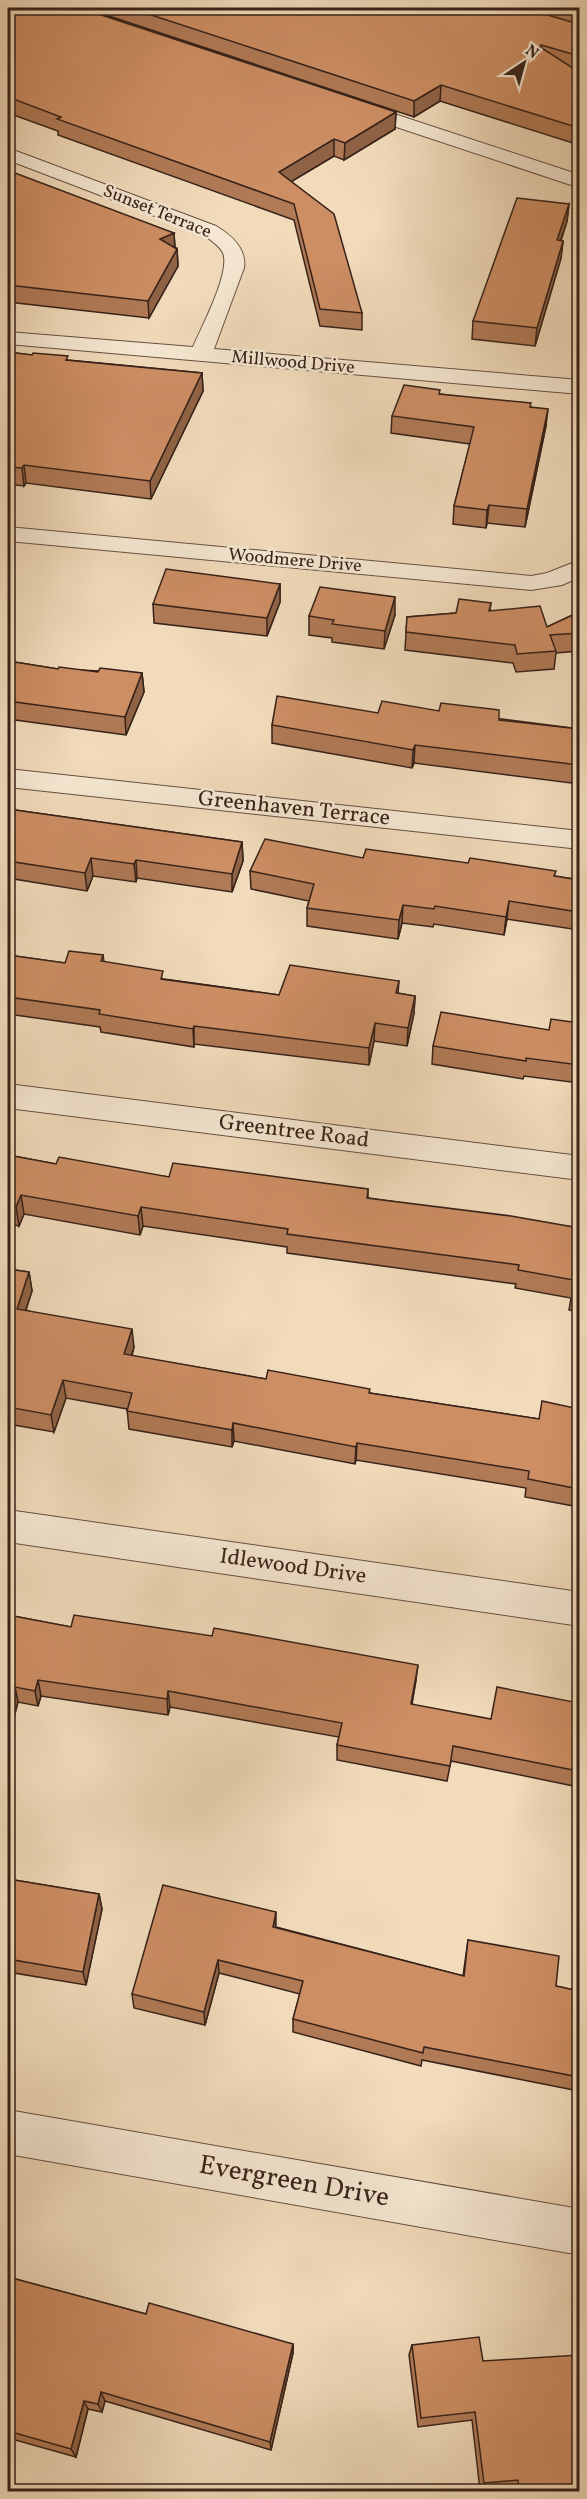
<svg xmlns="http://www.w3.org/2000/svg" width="587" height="2499" font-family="Vollkorn,serif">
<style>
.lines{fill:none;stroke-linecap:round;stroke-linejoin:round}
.street-casing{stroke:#665042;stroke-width:2}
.street{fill:#f6e8d3;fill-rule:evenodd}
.wall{fill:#b07a56;stroke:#372219;stroke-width:1.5}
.shaded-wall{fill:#906346;stroke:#372219;stroke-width:1.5}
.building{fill:#cd8e64;stroke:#372219;stroke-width:1.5}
.labels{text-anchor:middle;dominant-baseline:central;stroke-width:5;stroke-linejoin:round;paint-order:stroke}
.far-street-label{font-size:18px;fill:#372219;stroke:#f6e8d3}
.street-label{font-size:22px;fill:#372219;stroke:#f6e8d3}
.near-street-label{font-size:27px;fill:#372219;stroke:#f6e8d3}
</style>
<rect width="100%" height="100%" fill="#f1dbbb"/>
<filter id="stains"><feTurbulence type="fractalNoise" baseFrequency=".00333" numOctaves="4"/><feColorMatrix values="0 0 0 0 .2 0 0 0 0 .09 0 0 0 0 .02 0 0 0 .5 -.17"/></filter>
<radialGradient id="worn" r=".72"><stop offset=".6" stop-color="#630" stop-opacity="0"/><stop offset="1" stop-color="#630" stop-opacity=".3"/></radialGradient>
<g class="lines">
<!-- street casing -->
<g class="street-casing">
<g id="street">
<path d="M352 100 580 175V188L345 110 343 106 345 102Z"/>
<path d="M8 148 216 226C231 235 247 248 244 268L214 349 580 380V394L8 344V332L193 347C201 328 231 272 223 253 219 245 209 239 202 234L8 160Z"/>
<path d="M8 527 531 576 547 573 580 560V577L562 585 531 590 8 541Z"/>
<path d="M8 769 580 831V849L8 787Z"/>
<path d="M8 1084 580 1156V1180L8 1108Z"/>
<path d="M8 1510 580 1592V1626L8 1542Z"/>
<path d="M8 2110 580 2209V2255L8 2154Z"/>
</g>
</g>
<!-- street -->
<use href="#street" class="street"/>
</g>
<!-- wall -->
<g class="wall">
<path d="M8 8H579V145L440 101 414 117 94 11 83 9 396 112 395 129 344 160 334 156 292 181 362 313V330L320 326 294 220 58 135V131L8 113Z"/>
<path d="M8 177 174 233 175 247 177 249 178 266 149 318 8 302Z"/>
<path d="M569 204 567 221 561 241H563L561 258 535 346 472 339 473 321Z"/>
<path d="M8 352 68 360 202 373 203 391 151 499 26 483 24 486 8 484Z"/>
<path d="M440 394 531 407 546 426 525 527 487 523 486 528 453 524 454 506 470 444 391 433 392 416Z"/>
<path d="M280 584V602L267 636 154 623 153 604Z"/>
<path d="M491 603 490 610 547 627 579 612V651L556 653 554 669 516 672 513 663 405 650 407 617 456 613Z"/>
<path d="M395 615 384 649 332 642V638L309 635V616Z"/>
<path d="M8 661 58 669 142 673 144 692 126 735 8 719Z"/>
<path d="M439 711 579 729V784L414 763 412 768 272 743V725L378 713Z"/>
<path d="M8 809 242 842 243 861 232 892 137 878 136 882 93 876 87 891 8 878Z"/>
<path d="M363 858 555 876 579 880V930L507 919 504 935 434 924 433 927 402 923 398 939 307 926V908L309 901 251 889 250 871Z"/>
<path d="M8 955 65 963 103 955 104 962 164 979 279 995 399 981 398 993 415 996 414 1013 407 1046 374 1041 369 1065 194 1044V1047L101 1032 100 1027 8 1014Z"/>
<path d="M579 1023V1083L524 1076 523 1079 432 1064 433 1046 549 1030Z"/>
<path d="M8 1155 56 1164 169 1177 368 1189V1198L579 1228V1312L569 1310 571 1298 515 1288 516 1284 287 1253V1247L143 1226 140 1235 24 1214 19 1226 8 1223Z"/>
<path d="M8 1269 29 1272 32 1291 26 1310 134 1347 132 1356 266 1379 370 1393 539 1419 579 1409V1507L525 1497 526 1488 356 1460 355 1464 234 1441 232 1447 129 1429 127 1409 66 1398 54 1432 8 1424Z"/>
<path d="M8 1615 71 1627 416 1680 412 1704 578 1771 574 1786 451 1761 447 1781 337 1760V1745L339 1737 170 1707 168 1715 41 1696 38 1706 18 1702 11 1728 8 1727Z"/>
<path d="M8 1879 99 1894 102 1909 86 1985 8 1972Z"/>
<path d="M276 1927 463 1976 468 1940 556 1986 579 1991V2091L422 2060 421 2066 293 2032V2019L300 1994 219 1973 205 2025 134 2008 132 1994Z"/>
<path d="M8 2277 146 2314 293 2344V2353L271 2450 105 2401 102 2412 88 2409 76 2457 8 2438Z"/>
<path d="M412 2345 483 2361 579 2492H514L513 2488 480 2490 472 2420 418 2427 409 2355Z"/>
</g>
<!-- shaded-wall -->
<g class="shaded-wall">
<path d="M441 85 440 101 414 117V101Z"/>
<path d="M396 112 395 129 344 160 345 143Z"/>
<path d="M334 139V156L279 189V172Z"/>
<path d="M569 204 567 221 555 257 557 240Z"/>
<path d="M174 233 175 251 160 239Z"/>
<path d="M563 241 561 258 535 346 537 328Z"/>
<path d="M177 249 178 266 149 318 148 301Z"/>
<path d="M202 373 203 391 151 499 150 481Z"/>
<path d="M548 409 546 426 525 527 527 509Z"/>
<path d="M24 465 26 483 24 486 22 468Z"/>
<path d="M489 505 487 523 486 528 487 510Z"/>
<path d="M280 584V602L267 636V618Z"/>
<path d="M395 597V615L384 649 385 631Z"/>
<path d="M142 673 144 692 126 735 125 717Z"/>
<path d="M415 745 414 763 412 768 413 750Z"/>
<path d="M242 842 243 861 232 892V874Z"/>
<path d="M91 858 93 876 87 891 85 873Z"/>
<path d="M136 860 137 878 136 882 134 864Z"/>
<path d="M509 901 507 919 504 935 506 917Z"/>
<path d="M403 905 402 923 398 939 399 920Z"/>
<path d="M415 996 414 1013 407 1046 408 1028Z"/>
<path d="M375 1023 374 1041 369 1065V1048Z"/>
<path d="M194 1026V1047L193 1029Z"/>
<path d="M21 1195 24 1214 19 1226 16 1207Z"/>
<path d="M141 1207 143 1226 140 1235 138 1216Z"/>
<path d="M29 1272 32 1291 20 1327 17 1309Z"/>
<path d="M132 1329 134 1347 126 1372 124 1354Z"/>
<path d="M63 1380 66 1398 54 1432 51 1415Z"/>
<path d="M233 1423 234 1441 232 1447V1430Z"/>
<path d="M357 1443 356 1460 355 1464 356 1447Z"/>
<path d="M418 1665 416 1680 409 1719 411 1704Z"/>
<path d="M38 1680 41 1696 38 1706 35 1691Z"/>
<path d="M15 1687 18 1702 11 1728 8 1711Z"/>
<path d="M168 1691 170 1707 168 1715 167 1699Z"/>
<path d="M99 1894 102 1909 86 1985 83 1972Z"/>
<path d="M276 1912V1926L273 1941V1927Z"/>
<path d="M218 1960 219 1973 205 2025 204 2012Z"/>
<path d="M293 2344V2353L271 2450 270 2442Z"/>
<path d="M101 2392 105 2401 102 2412 98 2404Z"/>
<path d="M84 2401 88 2409 76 2457 71 2449Z"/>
</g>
<!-- building -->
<g class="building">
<path d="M8 8H80L396 112 345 143 334 139 279 172 334 214 362 313 320 309 294 204 57 119 61 117 8 97Z"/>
<path d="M130 8H523L579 24V56L541 45 540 47 579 72V128L441 85 414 101Z"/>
<path d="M15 173 174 233 160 239 177 249 148 301 8 285V177Z"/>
<path d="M517 198 569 204 557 240 563 241 537 328 473 321Z"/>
<path d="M8 352 32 355 33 353 68 356 66 360 202 373 150 481 24 465 22 468 8 467Z"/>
<path d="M404 385 440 390 439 394 531 403 530 407 548 409 527 509 489 505 487 510 454 506 474 427 392 416Z"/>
<path d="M166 569 280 584 267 618 153 604Z"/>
<path d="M320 587 395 597 385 631 332 624 334 620 309 616Z"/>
<path d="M459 599 491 603 489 611 540 606 547 627 579 612V633L550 635 556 651 517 654 515 645 406 632 407 617 456 613Z"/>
<path d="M8 661 58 669 59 667 98 672 100 668 142 673 125 717 8 701Z"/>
<path d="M277 696 378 713 382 701 439 711 441 703 499 710V720L579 729V765L415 745 413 750 272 725Z"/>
<path d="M8 809 242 842 232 874 136 860 134 864 91 858 85 873 8 861Z"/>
<path d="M265 839 363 858 366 849 468 863 470 858 556 871 554 876 579 880V912L509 901 506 917 435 906 434 909 403 905 399 920 307 908 314 884 250 871Z"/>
<path d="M69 951 103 955 101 961 163 971 161 979 279 995 290 965 399 981 396 993 415 996 408 1028 375 1023 369 1048 194 1026 193 1029 99 1014 100 1010 8 997V955L65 963Z"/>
<path d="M441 1012 549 1030 551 1019 579 1023V1065L526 1058V1061L433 1046Z"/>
<path d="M8 1155 56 1164 59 1157 169 1177 173 1163 368 1189 367 1198 511 1216 579 1228V1293L572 1292 574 1280 518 1270 519 1265 287 1234 288 1229 141 1207 138 1216 21 1195 16 1207 8 1205Z"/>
<path d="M8 1269 29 1272 17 1309 132 1329 124 1354 266 1379 268 1370 370 1389 369 1393 539 1419 542 1401 579 1409V1489L528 1479 529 1471 357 1443 356 1447 233 1423 232 1430 127 1411 132 1393 63 1380 51 1415 8 1407Z"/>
<path d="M8 1615 71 1627 74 1615 212 1636 214 1628 418 1665 411 1704 491 1719 497 1687 579 1703V1756L578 1771 453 1746 450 1766 337 1745 342 1723 168 1691 167 1699 38 1680 35 1691 15 1687 8 1711Z"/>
<path d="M8 1879 99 1894 83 1972 8 1959Z"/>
<path d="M163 1885 276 1912 273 1927 464 1976 468 1940 559 1956 556 1986 579 1991V2077L424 2047 423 2053 293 2019 303 1981 218 1960 204 2012 132 1994Z"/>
<path d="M8 2277 146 2314 149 2303 293 2344 270 2442 101 2392 98 2404 84 2401 71 2449 8 2431Z"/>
<path d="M479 2337 483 2361 579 2355V2492H519L518 2480 484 2483 475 2412 421 2418 412 2345Z"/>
</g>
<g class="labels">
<!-- far-street labels -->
<g class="far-street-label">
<text transform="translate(157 212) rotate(22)">Sunset Terrace</text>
<text transform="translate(293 363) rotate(5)">Millwood Drive</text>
<text transform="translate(295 561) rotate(5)">Woodmere Drive</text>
</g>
<!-- street labels -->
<g class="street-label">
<text transform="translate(294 809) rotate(6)">Greenhaven Terrace</text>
<text transform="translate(294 1132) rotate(7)">Greentree Road</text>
<text transform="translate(293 1567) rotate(8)">Idlewood Drive</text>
</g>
<!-- near-street labels -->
<g class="near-street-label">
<text transform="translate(294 2182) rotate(10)">Evergreen Drive</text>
</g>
</g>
<!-- margin -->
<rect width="587" height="2499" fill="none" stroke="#f1dbbb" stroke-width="30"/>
<rect x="9" y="9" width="569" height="2481" fill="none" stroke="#372219" stroke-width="3"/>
<rect x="15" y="15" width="557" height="2469" fill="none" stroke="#372219" stroke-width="1.5"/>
<!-- north arrow -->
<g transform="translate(524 63) rotate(36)" stroke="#f6e8d3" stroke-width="4.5" paint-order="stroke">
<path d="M0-4.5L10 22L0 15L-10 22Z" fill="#372219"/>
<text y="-9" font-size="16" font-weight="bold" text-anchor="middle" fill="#372219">N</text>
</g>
<rect width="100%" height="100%" filter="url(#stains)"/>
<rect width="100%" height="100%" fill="url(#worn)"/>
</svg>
